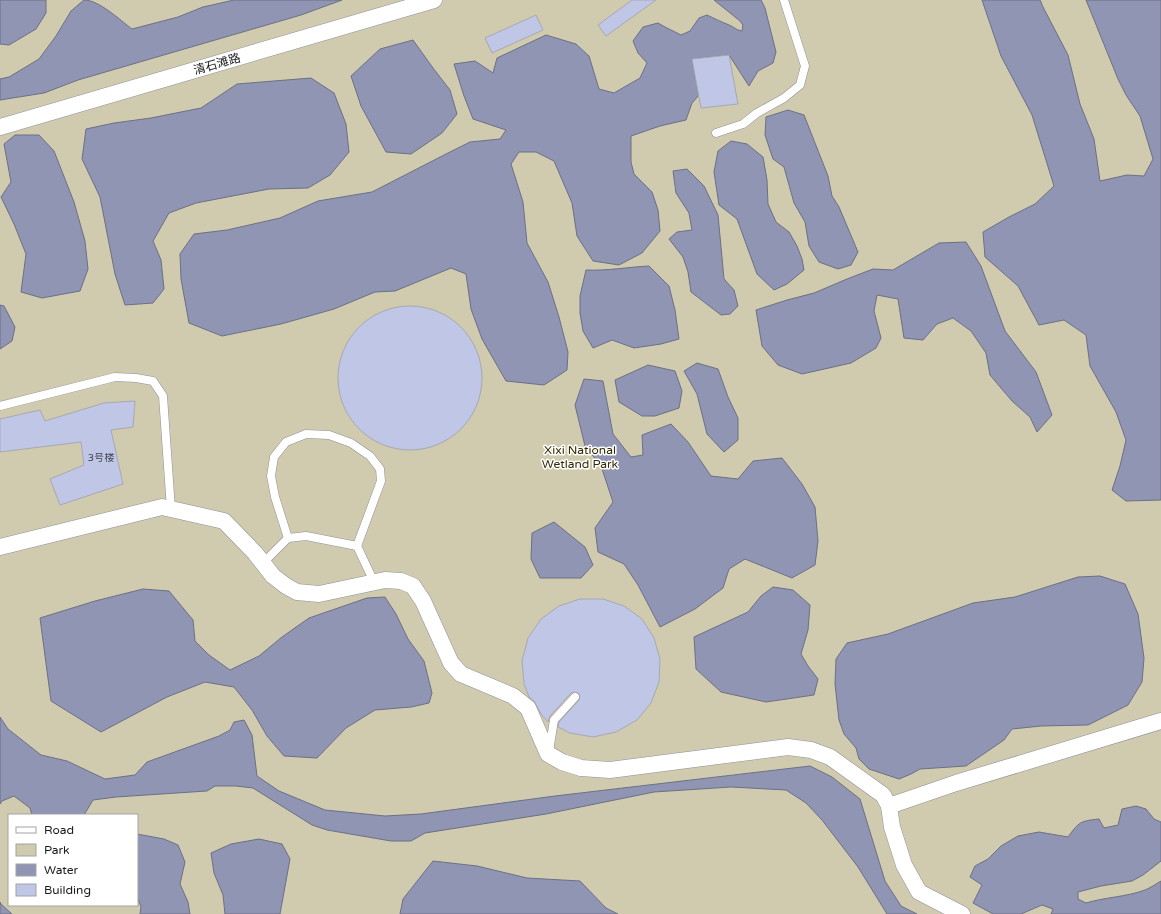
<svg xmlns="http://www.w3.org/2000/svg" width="1161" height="914" font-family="'Varela Round','Noto Sans SC',sans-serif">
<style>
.green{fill:#d0caae;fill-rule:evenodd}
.water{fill:#8f95b2;stroke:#6c7085}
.building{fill:#c0c6e5;stroke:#a7a9b2}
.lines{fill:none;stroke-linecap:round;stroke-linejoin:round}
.lane-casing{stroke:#8f9099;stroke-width:9}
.street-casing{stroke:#8f9099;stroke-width:17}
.lane{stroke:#fff;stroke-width:8}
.street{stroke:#fff;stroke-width:16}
.labels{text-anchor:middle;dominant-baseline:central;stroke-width:3;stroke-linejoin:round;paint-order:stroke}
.number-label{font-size:10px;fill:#43454f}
.street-label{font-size:12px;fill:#191a1d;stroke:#fff}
.park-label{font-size:12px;fill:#322a00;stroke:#fff}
</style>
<rect width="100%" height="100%" fill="#e5e7f1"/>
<!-- green -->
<path class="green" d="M0 0H1161V914H0ZM9 815H137V905H9Z"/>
<!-- water -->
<g class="water">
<path d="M0 0H46V13L36 29 9 45 0 44Z"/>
<path d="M84 0C99 0 120 20 132 29L178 17 203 7 234 0H342L301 15 78 80 44 93 0 100V79L9 77 39 59 56 36 71 11Z"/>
<path d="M714 0H761L765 8 776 52 773 63 758 71 749 86 729 55 692 59 699 95 692 103 686 120 660 126 631 136V162L634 174 652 192 658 210 660 231 642 253 619 265 593 261 577 236 572 203 554 161 536 152H519L511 164 523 202 527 243 548 282 559 317 568 352 567 370 544 385 506 381 482 339 471 309 466 274 451 268 395 291 375 292 334 309 281 324 222 336 189 323 181 279 180 254 194 234 227 230 280 218 318 201 372 192 446 154 470 142 500 139 506 130 473 119 464 96 454 64 475 61 493 73 497 58 546 35 576 44 589 56 599 89 614 93 640 78 647 63 638 53 633 41 643 27 658 23 665 27 681 35 690 31 699 18 707 15C715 19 722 22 729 25 734 27 736 30 742 31L743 25 740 21Z"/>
<path d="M982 0H1040L1043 7 1068 55 1080 104 1094 139 1100 181 1127 175 1144 176 1153 159 1140 116 1126 95 1118 79 1086 0H1161V500L1126 501 1112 490 1120 466 1126 440 1116 412 1090 366 1086 335 1064 320 1039 325 1018 286 985 257 983 232 1009 217 1035 204 1054 186 1032 115 1001 56Z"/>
<path d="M413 40 433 68 450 90 457 114 442 133 411 154 386 152 361 106 351 76 380 49Z"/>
<path d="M311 78 334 93 346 124 349 152 330 175 308 188 269 189 196 203 169 213 153 241 161 260 164 289 153 303 125 305 115 274 100 197 82 159 86 129 114 123 151 118 201 108 237 84Z"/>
<path d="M788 110 804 115 828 176 832 196 839 207 858 252 851 265 838 269 819 262 809 246 805 222 794 203 784 167 773 159 765 135 766 117Z"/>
<path d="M15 135H39L54 151 74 202 85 241 88 269 80 291 42 298 21 292 26 254 14 224 1 197 11 182 4 144Z"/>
<path d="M731 141 747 144 763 157 767 180 768 204 776 222 789 232 797 246 802 259 804 270 787 284 774 290 757 274 737 219 719 205 714 172 718 151Z"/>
<path d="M687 169 704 186 718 215 724 279 734 290 738 306 730 314 721 315 691 292 688 272 683 257 669 239 677 232 692 230 689 213 676 193 673 171Z"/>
<path d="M966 242 981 266 1005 331 1036 372 1052 415 1037 432 1030 417 1012 401 990 375 986 353 971 331 953 318 937 324 923 340 904 338 898 299 877 295 874 311 881 338 876 348 851 363 802 374 778 365 762 346 756 310 787 300 814 293 847 279 873 269 893 270 939 243Z"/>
<path d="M649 266 669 286 675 310 679 339 661 344 634 348 612 340 593 348 583 331 580 313V296L586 270C607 271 628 267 649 266Z"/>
<path d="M0 305 4 306 15 327 12 341 0 349Z"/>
<path d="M697 363 718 369 728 397 738 418V440L724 452 707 434 697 394 684 371Z"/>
<path d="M648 365 675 371 682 391 679 408 655 416H642L619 402 615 380Z"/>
<path d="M584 379 603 381 613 434 631 457 643 455 642 435 671 424 688 442 711 476 738 479 753 461 782 458 802 484 815 507 818 541 815 565 792 578 745 559 729 569 723 588 695 609 660 627 638 585 624 564 598 552 595 528 613 502 601 466 585 446 575 405Z"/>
<path d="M554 522 585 547 593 565 581 578H540L531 559 532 533Z"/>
<path d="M1100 576 1125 584 1138 614 1144 658 1142 682 1128 705 1088 725 1041 726 1012 729 1004 740 966 766 920 769 911 774 899 779 869 769 859 759 856 748 844 734 839 720 835 684 836 659 847 643 888 634 973 603 1015 597 1078 577Z"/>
<path d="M773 587 793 590 810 605 808 630 801 654 808 666 818 679 814 695 766 702 721 692 696 669 694 637 748 612 761 596Z"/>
<path d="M143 589 169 591 193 620 195 641 209 655 230 670 259 656 282 637 309 618 367 598 385 597 396 614 408 639 424 661 432 693 429 703 411 707 375 710 346 728 317 758 284 756 267 736 252 710 234 687 205 682 167 697 101 732 51 701 40 618 95 601Z"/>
<path d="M0 717 8 729 41 755 67 761 105 779 135 775 147 762 219 736 230 730 234 722 244 720 252 735 257 776 279 791 325 810 385 816 421 814 555 796 810 766 832 777 860 799 885 881 901 906 917 914H887L858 867 822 820 806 803 786 790 731 787 654 792 546 814 425 833 411 841H391L327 830 312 825 253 788 236 786H215L207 791 116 797 93 800 84 815H32L30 808 14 796 2 801 0 804Z"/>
<path d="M1136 806 1146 809 1154 819 1161 822V861L1143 875 1132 881 1101 886 1078 892V899L1086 903C1106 897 1126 897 1145 890 1150 888 1156 884 1161 881V914H1051L1053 909 1042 905 1021 914H993L973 903 982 885 970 877 975 866 988 859 1001 846 1018 836 1039 832 1068 837C1079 822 1080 821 1099 819L1104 828 1118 825 1122 809Z"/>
<path d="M137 834 164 839 178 845 185 862 180 884 188 902 190 914H140L141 907 137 896Z"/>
<path d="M259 839 282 844 290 859 280 914H225L223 895 214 873 211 853 231 844Z"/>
<path d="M433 861 477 866 527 878 580 881 606 908 618 914H400L403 899Z"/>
<path d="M0 902 1 904 12 914H0Z"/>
</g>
<!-- building -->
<g class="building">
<path d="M632 0H656L606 36 598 25Z"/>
<path d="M536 15 543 30 492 53 485 38Z"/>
<path d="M729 55 738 104 701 108 692 59Z"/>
<circle cx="410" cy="378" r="72"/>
<path d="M135 401 133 427 111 430 123 484 60 505 50 479 84 465 81 442 0 452V419L40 410 45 421 104 403Z"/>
<path d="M580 599H603L624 606 642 619 654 638 660 659 659 682 651 703 637 720 616 732 593 737 570 733 558 727 559 722 579 700 580 696 578 693 574 692 571 693 550 716 548 722 541 714 534 701 529 697 524 684 522 661 528 638 541 619 559 606Z"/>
</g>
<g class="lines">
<!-- lane casing -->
<g class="lane-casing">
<g id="lane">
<path d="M716 133 743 124 757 113 784 98 800 85 805 66 784 0"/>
<path d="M0 406 115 377 136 378 153 381 163 396 171 509"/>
<path d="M288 538 275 497 271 476 274 457 286 442 306 434 329 435 351 443 370 456 380 469 381 481 357 546"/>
<path d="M263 563 288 538 306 536 357 546 374 582"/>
<path d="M549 751 554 720 575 697"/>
</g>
</g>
<!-- street casing -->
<g class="street-casing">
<g id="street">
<path d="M0 127 434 0"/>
<path d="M0 547 162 507 224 521 255 553 273 576 286 586 297 592 319 594 385 580 401 581 413 586 423 601 451 663 461 674 513 696 528 708 548 754 562 762 581 768 610 770 788 747 811 750 830 757 883 795 889 806 892 827 904 865 919 892 962 914"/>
<path d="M889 806 956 783 1161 721"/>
</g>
</g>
<!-- lane -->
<use href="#lane" class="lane"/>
<!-- street -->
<use href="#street" class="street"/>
</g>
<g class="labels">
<!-- number labels -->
<g class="number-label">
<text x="101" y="458">3号楼</text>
</g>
<!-- street labels -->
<g class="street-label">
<text transform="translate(217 64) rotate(-16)">清石滩路</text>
</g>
<!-- park labels -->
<g class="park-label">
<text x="580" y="450">Xixi National<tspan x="580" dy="14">Wetland Park</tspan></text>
</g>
</g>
<!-- legend -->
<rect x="8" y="814" width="130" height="92" fill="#ffffff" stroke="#a3a3a5"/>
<rect x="16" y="827" width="20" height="6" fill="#ffffff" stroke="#a3a3a5"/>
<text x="44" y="834" font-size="12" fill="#191a1d">Road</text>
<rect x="16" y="844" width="20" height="12" fill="#d0caae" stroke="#a3a3a5"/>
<text x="44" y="854" font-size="12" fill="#191a1d">Park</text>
<rect x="16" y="864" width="20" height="12" fill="#8f95b2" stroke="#a3a3a5"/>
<text x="44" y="874" font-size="12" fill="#191a1d">Water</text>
<rect x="16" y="884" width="20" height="12" fill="#c0c6e5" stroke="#a3a3a5"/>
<text x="44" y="894" font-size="12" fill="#191a1d">Building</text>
</svg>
